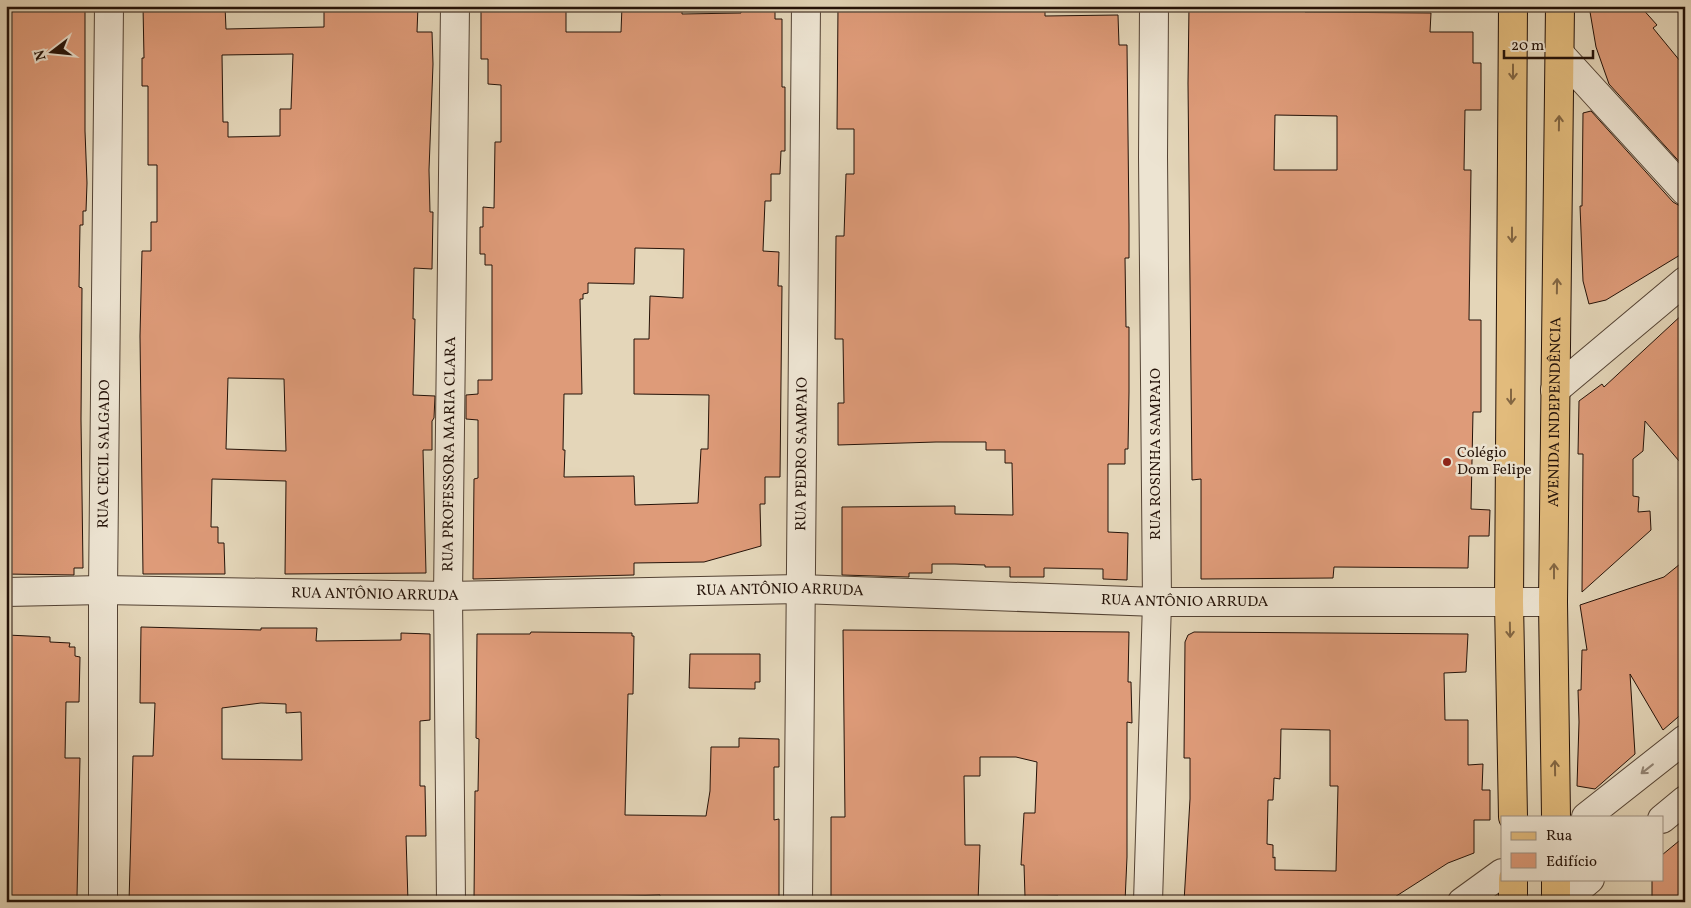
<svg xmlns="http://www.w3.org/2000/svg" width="1691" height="908" font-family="Vollkorn,serif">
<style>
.building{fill:#de9b79;stroke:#241208;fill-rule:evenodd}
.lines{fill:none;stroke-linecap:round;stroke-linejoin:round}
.minor-casing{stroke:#544334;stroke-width:30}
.major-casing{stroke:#241208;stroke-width:30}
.minor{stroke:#ede4d2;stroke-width:28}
.major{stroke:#e2bb7c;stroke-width:28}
.oneway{stroke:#836642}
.oneway2{stroke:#938677}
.poi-dot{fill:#8f2418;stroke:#ede4d2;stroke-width:2}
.labels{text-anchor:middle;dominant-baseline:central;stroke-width:5;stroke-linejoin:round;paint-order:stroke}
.street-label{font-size:15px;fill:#241208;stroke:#ede4d2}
.poi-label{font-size:15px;fill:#241208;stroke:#ede4d2;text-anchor:start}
</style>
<rect width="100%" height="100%" fill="#e4d6b9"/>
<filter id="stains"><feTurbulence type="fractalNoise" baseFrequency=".004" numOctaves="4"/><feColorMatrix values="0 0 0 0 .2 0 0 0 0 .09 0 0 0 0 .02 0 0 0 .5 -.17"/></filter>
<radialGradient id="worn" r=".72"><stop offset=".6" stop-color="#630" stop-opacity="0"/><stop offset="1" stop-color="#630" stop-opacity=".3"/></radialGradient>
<!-- building -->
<g class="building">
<path d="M6 6H85V131L87 183 86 211H83V225H80L79 287 82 288 81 419 83 568H74V575L6 574Z"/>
<path d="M143 6H225L226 29 324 27V6H418L417 32H432L433 64 429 170 430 212H433L432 269 414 268 413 319H415L413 395 435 396 434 418 432 421V450H423L426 573 285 574 286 481 212 479 211 527H218V543H224L225 574H143L140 336 142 251H151V222H157V165H148V86H142V58H144ZM293 54 291 109H280V136L228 137V122H223L222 55ZM228 378 284 379 286 451 226 449Z"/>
<path d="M481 6H566V32H621L622 6H682V14L741 13V10H775V19H782V87H785V151H781L780 174H771V201H765L763 251 779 252 778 286H782L780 477H765V504H760L761 546 704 562 634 563V575L473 579 474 479 478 478V420L466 419V395L478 394V380H492V265H485V254H480V227H483V207L494 208 495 142H501V85L488 84V59H481ZM635 248 684 249 683 298 650 296 649 339H634V394L709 395 708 449H701L698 503 635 505 634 476 564 477 565 450H563L564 394H582L580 299H583V294L588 293V283L634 284Z"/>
<path d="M838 6H922V9L992 8V11L1045 9V16L1118 15 1119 45H1127L1129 225V258H1125L1126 327H1129V392L1128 449H1125V464H1108V532L1128 533 1127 580 1103 579V569L1044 568V577H1010V567H985V565L955 564H932V573H909V577L842 575V507L955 506V514L1013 515 1012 463H1005V450H986V442H936L838 445V403H844L843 339H835L836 236H844L846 174H854V129H837Z"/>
<path d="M1189 6H1305V12L1431 13 1430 32H1473V63H1481V110H1465L1464 170H1471L1469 320H1481V412H1473L1471 509 1490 510 1489 536H1469L1468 568 1334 567 1333 578 1201 579V479L1192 480 1188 83ZM1275 115 1337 116V170H1274Z"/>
<path d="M1589 6H1640L1657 25 1653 28 1685 67V168L1609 84 1596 47Z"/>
<path d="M1591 111 1673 202 1680 206H1685V252L1606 300 1589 304 1583 281 1580 206H1582L1583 113Z"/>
<path d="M1685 312V468L1645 421 1643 451 1633 459V496L1639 497 1638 512 1650 511 1651 530 1582 592 1583 454H1578L1579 401 1602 384 1604 387Z"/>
<path d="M1685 560V711L1663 730 1630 674 1635 754 1595 789 1577 786 1579 722 1578 690H1581L1582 650H1587L1580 605 1664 577Z"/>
<path d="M141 627 261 630V628H317L316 641 401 640V633L430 634V720L420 721V786H425L426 836H406L408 902H129L133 756H153L155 703H140ZM261 703 286 704V713L301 712 302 760 222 759V708Z"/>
<path d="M843 630 1129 632 1128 682H1131L1132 723 1127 722V857L1125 902H1058V896L1025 897 1024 865H1021L1024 813H1035L1037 762 1016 757H980V776H964L965 845H980L978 902H831V817H845Z"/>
<path d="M531 632 632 633V636H634L633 694H628L625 815 706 816 710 791 711 747H739V738L779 739V767H774V820L779 819V902H660V895L574 898V902H482V900L474 899 475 791H478L479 739 476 738 477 634H530Z"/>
<path d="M1194 632 1468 634 1466 672 1444 673 1445 720H1468V765L1483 764 1482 790H1490V820H1474V853L1448 863 1387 902H1184L1190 799V758H1184L1185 642 1188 635ZM1281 729 1330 730V786H1338L1336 871 1275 870V857L1273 858V845L1267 844 1268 800H1273L1274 778 1280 779Z"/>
<path d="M7 635 50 637V642L70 643 69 647H75V656L80 657 79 702H66L65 758H80L77 897H75V902H6Z"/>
<path d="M690 654H760V682H755V689L689 688Z"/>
<path d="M1685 836V902H1652V879H1662V855Z"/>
</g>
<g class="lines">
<!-- minor casing -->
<g class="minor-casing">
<g id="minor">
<path d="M1560 54 1685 191"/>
<path d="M1555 390 1685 281"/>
<path id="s1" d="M6 592 103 590 448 596 800 589 1157 602H1553"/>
<path d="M1586 817 1685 739"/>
<path d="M1662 819 1685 800"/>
<path id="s2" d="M103 902V590L109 6"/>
<path id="s3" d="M451 902 448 596 455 6"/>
<path id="s4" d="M798 902 806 6"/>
<path d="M1148 902 1157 602 1153 157 1154 6"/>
<path d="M1462 902 1502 873"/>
<path d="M1563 902 1590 879"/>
</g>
</g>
<!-- major casing -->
<g class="major-casing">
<g id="major">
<path d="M1513 817 1509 602 1513 6"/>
<path id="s5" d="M1556 817 1553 602 1560 6"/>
<path d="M1556 879V902"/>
<path d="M1513 902V879"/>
</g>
</g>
<!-- minor -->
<use href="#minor" class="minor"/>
<!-- major -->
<use href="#major" class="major"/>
</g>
<!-- one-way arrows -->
<defs><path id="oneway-shaft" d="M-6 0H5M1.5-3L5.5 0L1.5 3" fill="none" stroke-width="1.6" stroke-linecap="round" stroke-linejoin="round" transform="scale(1.25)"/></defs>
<g class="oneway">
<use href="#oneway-shaft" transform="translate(1513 72) rotate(90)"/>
<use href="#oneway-shaft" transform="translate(1559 123) rotate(-89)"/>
<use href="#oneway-shaft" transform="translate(1512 235) rotate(90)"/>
<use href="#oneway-shaft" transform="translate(1557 286) rotate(-89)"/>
<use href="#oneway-shaft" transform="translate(1511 397) rotate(90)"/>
<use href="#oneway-shaft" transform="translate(1554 571) rotate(-90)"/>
<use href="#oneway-shaft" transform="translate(1510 630) rotate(89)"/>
<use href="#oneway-shaft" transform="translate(1555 768) rotate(-91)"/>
</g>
<use class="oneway2" href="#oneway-shaft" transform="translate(1647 769) rotate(142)"/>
<!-- markers -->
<circle class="poi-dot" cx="1447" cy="462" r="5"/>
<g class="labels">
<!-- street labels -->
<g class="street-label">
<text stroke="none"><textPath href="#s5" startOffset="405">AVENIDA INDEPENDÊNCIA</textPath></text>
<text stroke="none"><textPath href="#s2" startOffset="448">RUA CECIL SALGADO</textPath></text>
<text stroke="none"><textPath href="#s3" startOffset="448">RUA PROFESSORA MARIA CLARA</textPath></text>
<text stroke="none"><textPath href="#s4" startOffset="448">RUA PEDRO SAMPAIO</textPath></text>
<text transform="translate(1156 454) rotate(-90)">RUA ROSINHA SAMPAIO</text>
<text stroke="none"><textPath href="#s1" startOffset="774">RUA ANTÔNIO ARRUDA</textPath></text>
<text stroke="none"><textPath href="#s1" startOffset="369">RUA ANTÔNIO ARRUDA</textPath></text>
<text stroke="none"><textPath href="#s1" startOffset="1179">RUA ANTÔNIO ARRUDA</textPath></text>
</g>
<!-- poi labels -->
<g class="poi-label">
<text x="1457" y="453">Colégio<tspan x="1457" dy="17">Dom Felipe</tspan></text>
</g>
</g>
<!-- margin -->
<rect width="1691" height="908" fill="none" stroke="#e4d6b9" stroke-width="25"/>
<rect x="8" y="8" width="1676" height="893" fill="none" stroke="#241208" stroke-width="2.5"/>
<rect x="12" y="12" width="1666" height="883" fill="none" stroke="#241208"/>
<!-- legend -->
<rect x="1501" y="816" width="162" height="65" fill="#ede4d2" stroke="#9d9081"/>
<rect x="1511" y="832" width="25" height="8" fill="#e2bb7c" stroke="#9d9081"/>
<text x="1546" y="840" font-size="15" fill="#241208">Rua</text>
<rect x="1511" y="853" width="25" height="15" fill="#de9b79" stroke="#9d9081"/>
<text x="1546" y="866" font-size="15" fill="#241208">Edifício</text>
<!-- north arrow -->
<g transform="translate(52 52) rotate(254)" stroke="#ede4d2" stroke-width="4" paint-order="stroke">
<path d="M0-4L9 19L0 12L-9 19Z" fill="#241208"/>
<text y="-8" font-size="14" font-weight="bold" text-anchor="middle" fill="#241208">N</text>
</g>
<!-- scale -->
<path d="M1504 50v8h89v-8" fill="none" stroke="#241208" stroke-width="2.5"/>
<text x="1511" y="50" font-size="15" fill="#241208" stroke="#ede4d2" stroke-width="4" paint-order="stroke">20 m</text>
<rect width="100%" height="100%" filter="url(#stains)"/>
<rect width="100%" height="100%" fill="url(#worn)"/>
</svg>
